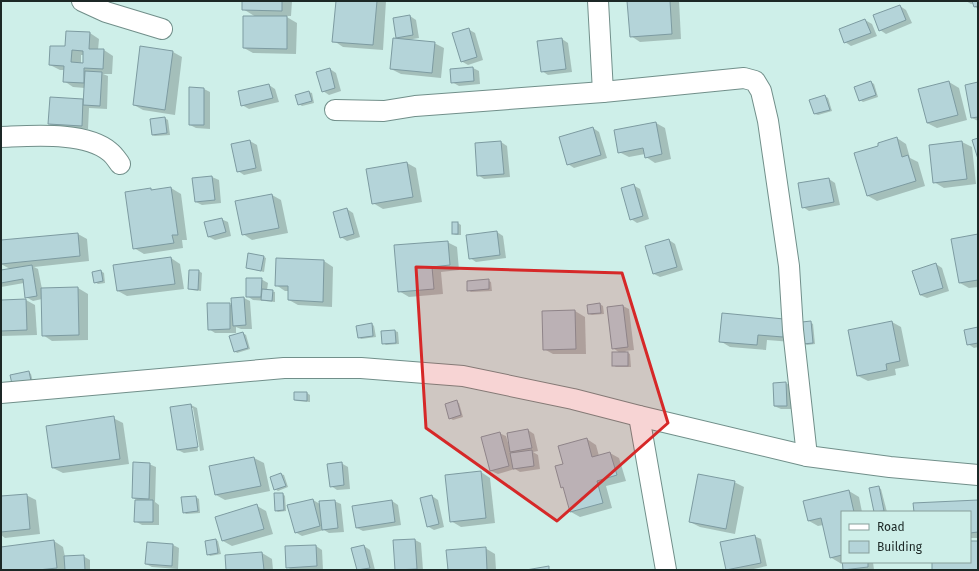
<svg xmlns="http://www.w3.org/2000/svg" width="979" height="571" font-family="'Fira Sans',sans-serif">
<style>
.shadow{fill:#0003;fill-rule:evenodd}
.building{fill:#b4d4d9;stroke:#7d9ba1;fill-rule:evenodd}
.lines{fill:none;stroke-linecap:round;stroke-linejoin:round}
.minor-casing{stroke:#718f8a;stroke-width:22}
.minor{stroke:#fff;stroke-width:20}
.marked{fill:#d62828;fill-opacity:0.2;stroke:#d62828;stroke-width:3;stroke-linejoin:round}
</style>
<rect width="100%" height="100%" fill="#ceefe9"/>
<!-- shadow -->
<g class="shadow">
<path d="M243 1H292L291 16H285L297 23 296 54 253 53 244 48 256 17 243 9Z"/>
<path d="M337 1H386L383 50 343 47 334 41Z"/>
<path d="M628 1H679L681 39 640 42 631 36Z"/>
<path d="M966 1H978V9L975 7 974 3 971 4Z"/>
<path d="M900 6 906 10 912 23 886 34 880 30Z"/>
<path d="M410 16 416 20 419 38 407 40 434 43 444 48 441 78 401 74 391 69 402 40 397 37Z"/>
<path d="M865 20 872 24 877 36 851 46 845 42Z"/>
<path d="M468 29 475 33 483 60 468 65 461 61Z"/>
<path d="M90 33 99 39 98 50H104L113 56 112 74H103L108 76 107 109 89 108 88 129 55 127 49 124 51 98 85 100V88L73 87 64 81V70H60L50 65 66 47ZM81 55H84V64H81Z"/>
<path d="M562 39 568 43 572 72 548 75 542 71Z"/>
<path d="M173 52 182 57 175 115 143 110 134 105Z"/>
<path d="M473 68 479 71 480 84 459 86 452 82Z"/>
<path d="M330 69 336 73 341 91 329 95 323 91Z"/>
<path d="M871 82 874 84 878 97 863 102 860 100Z"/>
<path d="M949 82 959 88 967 120 937 128 927 123Z"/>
<path d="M978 83V121L972 118Z"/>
<path d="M269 85 275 89 279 102 249 109 242 105Z"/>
<path d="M190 88 204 89 210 92V129L196 128 190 125Z"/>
<path d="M309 92 312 93 314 103 302 106 299 104Z"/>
<path d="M825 96 828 98 832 111 818 115 815 114Z"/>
<path d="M165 118 168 120 170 135 155 136 152 135 151 120Z"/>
<path d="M656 123 665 128 671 159 655 163 646 157 645 154 629 157 619 152Z"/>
<path d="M593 128 599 132 607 158 574 168 568 164Z"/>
<path d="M897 138 906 144 910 158 918 162 925 186 877 201 868 196 880 147Z"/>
<path d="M250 141 257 145 262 171 244 175 238 171 232 145Z"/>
<path d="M501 142 507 146 510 177 484 179 478 175 476 144Z"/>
<path d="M962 142 972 147 976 184 944 188 934 182 930 145Z"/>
<path d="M407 163 416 168 422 202 383 209 373 203Z"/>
<path d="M212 177 219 180 221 203 202 205 196 202 193 179Z"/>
<path d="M829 179 835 183 840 205 809 211 803 207Z"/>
<path d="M633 185 640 189 649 219 637 223 631 219Z"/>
<path d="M171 188 181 194 187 240H182L183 248 144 254 134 248 150 189 153 191Z"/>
<path d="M272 195 281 200 288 233 252 240 243 234Z"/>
<path d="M347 209 353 213 360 237 347 241 341 237Z"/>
<path d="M221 219 228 222 231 236 215 240 209 237 205 223Z"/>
<path d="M458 223 461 225V235H456L453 234Z"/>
<path d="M497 232 503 236 506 258 476 262 470 258Z"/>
<path d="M78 234 87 239 89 261 34 267 38 269 42 289 78 288 88 294V340L52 341 43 335 42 299 33 301 26 297 24 283 1 287V271L10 269 1 264V241Z"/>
<path d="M978 235V287L969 288 960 283Z"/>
<path d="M669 240 675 244 683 270 660 277 654 274Z"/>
<path d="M447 242 457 247 459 270 441 272 443 294 409 297 399 291Z"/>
<path d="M264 257 266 258 264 272 247 268Z"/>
<path d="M171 258 180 264 184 289 127 296 118 291Z"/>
<path d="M324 261 333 267 332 307 298 305 289 300V291H285L276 285Z"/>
<path d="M936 264 942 268 949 291 927 298 920 295Z"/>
<path d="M101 271 104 273 105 283 98 284 95 282Z"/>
<path d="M199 271 202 273 201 291 192 290 189 288Z"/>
<path d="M261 279 268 283 267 290 275 292V302L253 300 247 296Z"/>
<path d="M489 281 491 282 492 291 471 292 468 290Z"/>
<path d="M244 298 250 301 252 329H241L236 327V333H215L209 329 229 304 233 306Z"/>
<path d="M26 300 35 305 37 335 1 336V301Z"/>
<path d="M600 304 603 306 604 314 592 315 589 314Z"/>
<path d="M623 306 629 309 634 350 625 351 630 354 631 367H616L613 365 620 353 613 348Z"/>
<path d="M575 311 585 317 586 354H553L544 349 543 312Z"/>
<path d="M784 320 792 342 767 340 766 350 730 347 720 341Z"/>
<path d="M810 322 813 324 815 344 807 345 804 343Z"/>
<path d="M892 322 901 327 909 366 895 369 896 375 868 381 858 376Z"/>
<path d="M372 324 374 326 376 337 361 339 359 337Z"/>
<path d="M978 328V347L974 348 968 344Z"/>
<path d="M395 331 398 332 399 344 386 345 383 343Z"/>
<path d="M243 333 246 335 250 349 237 353 235 351Z"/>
<path d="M29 372 31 374 33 382 13 384Z"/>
<path d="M786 383 792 387 793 409H781L774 406Z"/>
<path d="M307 393 310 395V402L297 401 295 400Z"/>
<path d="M456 402 459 403 463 417 453 420 450 418Z"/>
<path d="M191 405 197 408 204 450 200 451 193 408H191L198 451 184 453 178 450Z"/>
<path d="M113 418 123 423 129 464 63 473 53 468Z"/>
<path d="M528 430 534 434 538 451 533 452 538 455 540 469 520 472 515 469 498 474 491 471 499 433 506 436 509 446Z"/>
<path d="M587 439 596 445 599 456 610 453 619 458 626 481 606 486 612 508 580 517 571 512 564 488 562 487 565 464Z"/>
<path d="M254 458 264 463 270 491 225 500 216 495 210 467Z"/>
<path d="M341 463 348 467 350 489 337 490 331 486Z"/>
<path d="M149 464 156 467 155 502 159 505V525H142L135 521 139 501 133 498Z"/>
<path d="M481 472 490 478 495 523 461 527 451 521Z"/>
<path d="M281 474 284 475 288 487 278 491 275 489Z"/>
<path d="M734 482 744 487 735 534 700 527 690 522Z"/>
<path d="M878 487 881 489 887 512H875L870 489Z"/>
<path d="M849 491 859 497 862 512H842V562H873L874 570 844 569 843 562 840 563 830 557 823 525 818 526 809 521Z"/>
<path d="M283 494 285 496 286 511 278 512 275 510Z"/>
<path d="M26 495 36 500 40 534 5 538 1 535V497Z"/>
<path d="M432 496 438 500 444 527 434 530 427 526Z"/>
<path d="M196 497 199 499 200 513 186 514 184 512 182 498Z"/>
<path d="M313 500 320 504 334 501 341 504 344 532 329 533 324 530 302 536 295 532Z"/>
<path d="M392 501 398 505 401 525 363 531 357 528Z"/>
<path d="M978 501V538H970V512H915Z"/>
<path d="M257 506 266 511 273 534 232 546 223 541Z"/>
<path d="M754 536 761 539 767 566 749 570H727L721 543Z"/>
<path d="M216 540 218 541 221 554 210 556 208 554Z"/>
<path d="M415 540 421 543 423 570H396Z"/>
<path d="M54 541 63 547 65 557 83 556 90 560V570H1V548Z"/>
<path d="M173 545 179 548 178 569 152 567 146 564Z"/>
<path d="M316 546 322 550 323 570H292L287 567Z"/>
<path d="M364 546 370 550 375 570H358L352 549Z"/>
<path d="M485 548 495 554 496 570H449Z"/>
<path d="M262 553 272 559 273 570H227L226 556Z"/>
</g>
<!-- building -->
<g class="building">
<path d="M242 1H282V11L242 10Z"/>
<path d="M336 1H377L373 45 332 42Z"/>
<path d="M627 1H670L672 34 630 37Z"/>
<path d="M972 1H978V6L974 7Z"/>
<path d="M900 5 906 20 879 31 873 15Z"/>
<path d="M410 15 413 35 396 38 393 18Z"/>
<path d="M243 16H287V49L243 48Z"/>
<path d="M865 19 871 33 844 43 839 29Z"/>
<path d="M469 28 477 57 461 62 452 33Z"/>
<path d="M66 31 90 32 89 49H104L103 69 84 68V83L63 82 64 66 49 65 50 46H65ZM72 50 83 51V63L71 62Z"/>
<path d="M393 38 435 42 432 73 390 69Z"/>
<path d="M562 38 566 69 541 72 537 41Z"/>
<path d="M140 46 173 51 165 110 133 105Z"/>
<path d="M473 67 474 81 451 83 450 69Z"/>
<path d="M330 68 335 88 322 92 316 72Z"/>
<path d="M85 71 102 72 100 106 83 105Z"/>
<path d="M871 81 876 95 859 101 854 87Z"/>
<path d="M949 81 958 115 927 123 918 89Z"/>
<path d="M978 82V117L971 118 965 85Z"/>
<path d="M269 84 273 98 241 106 238 91Z"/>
<path d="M189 87 204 88V125H189Z"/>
<path d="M309 91 312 101 298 105 295 95Z"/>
<path d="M825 95 830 110 814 114 809 100Z"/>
<path d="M50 97 83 99 82 126 48 124Z"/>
<path d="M165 117 167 133 152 135 150 119Z"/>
<path d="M656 122 662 154 645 158 643 148 618 153 614 130Z"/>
<path d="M593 127 601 155 567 165 559 137Z"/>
<path d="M897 137 902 157 908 155 916 181 867 196 854 153 878 146V143Z"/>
<path d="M978 138V159L972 140Z"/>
<path d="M250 140 256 168 237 172 231 144Z"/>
<path d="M501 141 504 174 477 176 475 143Z"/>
<path d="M962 141 967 179 933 183 929 145Z"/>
<path d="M407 162 413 197 372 204 366 169Z"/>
<path d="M212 176 215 200 195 202 192 178Z"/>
<path d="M829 178 834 202 802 208 798 183Z"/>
<path d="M634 184 643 216 630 220 621 188Z"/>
<path d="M171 187 178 235H172L174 243 133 249 125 192 151 188V190Z"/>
<path d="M272 194 279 228 242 235 235 201Z"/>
<path d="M347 208 354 234 340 238 333 212Z"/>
<path d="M222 218 226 232 208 237 204 222Z"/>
<rect x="452" y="222" width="6" height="12"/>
<path d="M497 231 500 255 469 259 466 235Z"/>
<path d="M78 233 80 256 1 264V240Z"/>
<path d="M978 234V280L959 283 951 239Z"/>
<path d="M669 239 677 267 653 274 645 246Z"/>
<path d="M448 241 450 265 432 267 434 289 398 292 394 245Z"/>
<path d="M248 253 264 256 261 271 246 268Z"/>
<path d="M171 257 175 284 117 291 113 265Z"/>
<path d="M276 258 324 260 323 302 288 300V286H275Z"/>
<path d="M936 263 943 288 920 295 912 271Z"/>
<path d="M32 265 37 296 25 298 23 279 1 283V270Z"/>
<path d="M101 270 103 281 94 283 92 272Z"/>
<path d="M189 270H199L198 290 188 289Z"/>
<path d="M246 278H262L261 297H246Z"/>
<path d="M489 279V289L467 291V281Z"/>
<path d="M78 287 79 335 42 336 41 288Z"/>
<path d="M262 289 273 290 272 301 261 300Z"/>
<path d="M244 297 246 325 233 326 231 298Z"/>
<path d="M26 299 27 330 1 331V300Z"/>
<path d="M207 303H230V329L208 330Z"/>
<path d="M600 303 601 313 588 314 587 305Z"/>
<path d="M623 305 628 347 612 349 607 307Z"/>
<path d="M575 310 576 349 543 350 542 311Z"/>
<path d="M722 313 784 319 783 337 758 335 757 345 719 342Z"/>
<path d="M811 321 813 343 803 344 802 322Z"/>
<path d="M892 321 900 361 886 364 887 370 857 376 848 330Z"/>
<path d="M372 323 373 336 358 338 356 326Z"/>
<path d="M978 327V343L967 345 964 330Z"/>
<path d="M395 330 396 343 382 344 381 331Z"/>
<path d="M243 332 248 348 234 352 229 336Z"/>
<rect x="612" y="352" width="16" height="14"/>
<path d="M29 371 31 381 12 384 10 375Z"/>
<path d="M786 382 787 406H774L773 383Z"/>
<path d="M294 392H307V401L294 400Z"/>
<path d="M457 400 461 415 449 419 445 404Z"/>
<path d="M191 404 198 447 177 450 170 407Z"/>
<path d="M114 416 120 459 52 468 46 426Z"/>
<path d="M528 429 532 448 510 452 507 433Z"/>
<path d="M500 432 509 466 490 471 481 437Z"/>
<path d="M587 438 592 457 610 452 617 475 597 481 603 503 570 512 563 487 561 488 555 466 563 464 558 446Z"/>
<path d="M532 450 534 466 513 469 510 453Z"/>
<path d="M254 457 261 486 215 495 209 466Z"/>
<path d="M133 462 150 463 149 499 132 498Z"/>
<path d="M342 462 344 485 330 487 327 464Z"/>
<path d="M481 471 486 518 450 522 445 475Z"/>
<path d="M281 473 286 486 274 490 270 477Z"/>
<path d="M698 474 735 481 726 529 689 522Z"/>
<path d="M879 486 884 511 874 512 869 488Z"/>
<path d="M849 490 854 512H842V555L830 558 821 518 808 521 803 501Z"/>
<path d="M274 493H283L284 510 275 511Z"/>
<path d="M27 494 30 529 1 532V496Z"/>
<path d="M432 495 439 524 427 527 420 498Z"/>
<path d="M196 496 198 511 183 513 181 497Z"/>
<path d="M313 499 320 526 295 533 287 505Z"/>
<path d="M135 500H153V522H134Z"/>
<path d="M335 500 338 528 322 530 319 501Z"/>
<path d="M392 500 395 522 356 528 352 506Z"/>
<path d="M978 500V532L970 533V512H914L913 503Z"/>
<path d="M257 504 264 529 222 541 215 517Z"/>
<path d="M755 535 761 563 726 570 720 542Z"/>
<path d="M216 539 218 553 207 555 205 541Z"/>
<path d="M415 539 417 569 395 570 393 540Z"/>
<path d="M54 540 57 568 38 570H1V547Z"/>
<path d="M970 541H978V570H932V562H970Z"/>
<path d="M147 542 173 544 172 566 145 564Z"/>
<path d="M316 545 317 566 286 568 285 546Z"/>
<path d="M364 545 370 568 357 570 351 548Z"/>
<path d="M486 547 487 570H448L446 550Z"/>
<path d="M262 552 264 570H226L225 555Z"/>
<path d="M84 555 85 570H65L64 556Z"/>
<path d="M842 559V562H868V567L843 570Z"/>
<path d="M549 566V570H526Z"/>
</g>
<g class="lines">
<!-- minor casing -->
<g class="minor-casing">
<g id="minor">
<path d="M82 1 106 12 162 29"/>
<path d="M598 1 603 92"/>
<path d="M335 110 384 111 415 106 603 92 744 78 755 81 761 91 768 121 789 266 793 330 807 456"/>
<path d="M1 137C31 136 86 131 110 152 114 155 117 160 120 164"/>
<path d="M1 393 284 368H361L463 376 573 399 639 416 807 456 890 467 978 475"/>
<path d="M639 416 666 570"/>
</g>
</g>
<!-- minor -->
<use href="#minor" class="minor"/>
</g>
<!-- marked area -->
<path class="marked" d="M416 267 622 273 668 423 557 521 426 428Z"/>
<!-- border -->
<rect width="979" height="571" fill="none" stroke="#1c2826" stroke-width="4"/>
<!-- legend -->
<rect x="841" y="511" width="130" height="52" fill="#ceefe9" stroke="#879f9b"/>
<rect x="849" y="524" width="20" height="6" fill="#ffffff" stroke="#879f9b"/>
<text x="877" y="531" font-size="12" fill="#1c2826">Road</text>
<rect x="849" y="541" width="20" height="12" fill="#b4d4d9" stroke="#879f9b"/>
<text x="877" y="551" font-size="12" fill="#1c2826">Building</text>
</svg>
